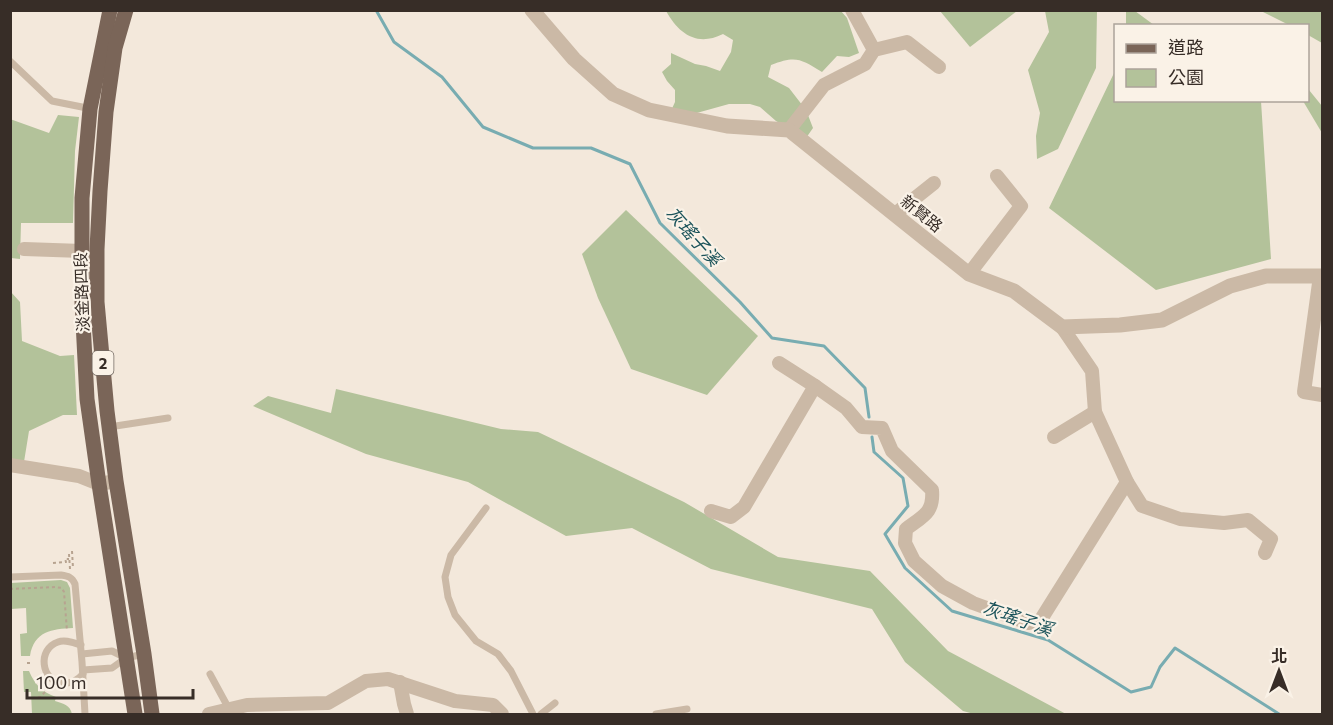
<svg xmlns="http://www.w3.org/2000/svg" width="1333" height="725" font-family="Commissioner,'Noto Sans TC',sans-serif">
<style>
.green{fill:#b3c29a}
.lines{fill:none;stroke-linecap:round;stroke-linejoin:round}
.stream{stroke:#78acb1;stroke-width:3}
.path{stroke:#b7a390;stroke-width:2;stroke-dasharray:3 3;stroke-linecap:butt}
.service{stroke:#cbb9a6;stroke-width:7}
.minor{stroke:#cbb9a6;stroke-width:14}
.tertiary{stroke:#cbb9a6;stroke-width:15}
.primary{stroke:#7a6558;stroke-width:15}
.labels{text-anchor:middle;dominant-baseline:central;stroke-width:4.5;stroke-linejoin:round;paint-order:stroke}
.shield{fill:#faf2e7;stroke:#726861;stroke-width:1.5}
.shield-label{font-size:15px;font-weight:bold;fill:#372d27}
.street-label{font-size:16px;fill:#372d27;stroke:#faf2e7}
.water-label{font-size:18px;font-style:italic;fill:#1b535a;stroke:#faf2e7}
</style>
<rect width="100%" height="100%" fill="#f3e8db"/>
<!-- green -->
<g class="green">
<path d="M666 11H841L847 18 859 53 849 57 837 56 822 72C801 59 796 55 771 65L768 77 789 88 806 110 813 128 806 138 776 121 760 107 750 104H729L693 114 670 113 675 102V90L667 81 662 72 671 64V53L695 64 706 66 720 71 731 52 733 40 723 34C697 47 679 34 666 11Z"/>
<path d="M940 11H1017L970 47Z"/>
<path d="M1096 11H1097L1096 68 1058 149 1037 159 1036 136 1040 113 1028 70 1049 32 1045 11Z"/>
<path d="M1126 11H1135L1154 25H1126Z"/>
<path d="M1261 11H1322V43L1308 35V26L1289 25Z"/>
<path d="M1115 71 1116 100 1261 101 1271 259 1156 290 1049 208Z"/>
<path d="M1309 90 1322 106V133L1303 101 1308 100V91Z"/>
<path d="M58 115 79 117 75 151 73 223H21L20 259 11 258 10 119 49 133Z"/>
<path d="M626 210 758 336 707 395 631 369 598 298 582 254Z"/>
<path d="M10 291 20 302 22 341 60 356 74 355 77 415H63L29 431 23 468 11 466Z"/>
<path d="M336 389 501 429 538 432 684 502 778 557 870 571 948 651 1066 714H974L963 711 905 662 872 609 711 569 632 528 566 536 468 482 366 454 253 406 268 396 331 413Z"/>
<path d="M61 580 67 582 70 588 73 628C52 629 34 631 30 656H21L20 634 27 633 26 608 11 609V583Z"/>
<path d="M23 671H29C35 685 42 692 56 697L55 701C64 704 70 705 72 714H32L31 692H24Z"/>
</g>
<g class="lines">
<!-- stream -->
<g class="stream">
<path d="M376 10 394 42 442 77 483 127 533 148H591L630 164 660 223 740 302 772 338 824 346 865 388 869 417"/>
<path d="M872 437 874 452 903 478 908 506 885 534 905 568 952 611 1048 640 1131 692 1151 687 1160 667 1175 648 1279 714"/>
</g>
<!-- path -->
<g class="path">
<path d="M10 534V538"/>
<path d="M72 551 73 568"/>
<path d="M53 563 66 562 65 559H69"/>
<path d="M70 569 69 554H72"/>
<path d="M10 589 55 587 62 588 64 592 67 631"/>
<path d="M27 663H33"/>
<path d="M32 698 40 697 47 690"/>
</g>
<!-- service -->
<g class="service">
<path d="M10 61 52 101 92 109"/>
<path d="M109 427 168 418"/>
<path d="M486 508 451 555 445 577 448 597 455 615 476 641 498 654 511 671 533 714"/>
<path d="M10 577 61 575C68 576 72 577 75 584L82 662 85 714"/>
<path d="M81 645C74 643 65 639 58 642 37 649 41 681 62 683 71 684 77 681 83 674"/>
<path d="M82 654 112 651 126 658"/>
<path d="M83 670 112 668 126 658 144 654"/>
<path d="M210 674 229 709"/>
<path d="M541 714 555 703"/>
<path d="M656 714 687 709"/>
</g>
<!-- minor -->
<g class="minor">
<path d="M852 10 874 50"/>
<path d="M789 130 824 85 865 64 874 50 907 42 939 67"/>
<path d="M895 214 934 183"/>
<path d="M24 249 82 251"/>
<path d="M969 274 1021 206 997 176"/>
<path d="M1320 276 1304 392 1322 395"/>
<path d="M779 363 815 386"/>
<path d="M1054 437 1095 412"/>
<path d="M10 465 79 476 99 484 116 481"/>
<path d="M1127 482 1142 506 1180 519 1224 523 1248 520 1271 539 1265 553"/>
<path d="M711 511 731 517 744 507 815 386 846 408 862 427 882 428 892 451 932 490C934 513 923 516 906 529L905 543 914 561 942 586 973 603 1028 623 1040 621 1127 482 1095 412 1092 371 1062 327"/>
<path d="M400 682 404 704 407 714"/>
<path d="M209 714 247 705 328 703 366 681 388 679 455 701 493 705 502 714"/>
</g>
<!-- tertiary -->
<path class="tertiary" d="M532 10 574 59 613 94 649 110 727 126 789 130 969 274 1014 291 1062 327 1120 325 1162 320 1230 286 1266 276H1322"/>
<!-- primary -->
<g class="primary">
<path d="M110 10 90 109 82 198V302L87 399 99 484 135 714"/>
<path d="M126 10 115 48 106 112 100 191 97 249V302L107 411 116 481 144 654 152 714"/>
</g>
</g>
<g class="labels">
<!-- shield labels -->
<rect class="shield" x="92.5" y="351" width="21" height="24" rx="4.5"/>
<g class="shield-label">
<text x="103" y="363">2</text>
</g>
<!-- street labels -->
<g class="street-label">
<text transform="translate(922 213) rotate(39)">新賢路</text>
<text transform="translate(81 292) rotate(-92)">淡金路四段</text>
</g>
<!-- water labels -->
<g class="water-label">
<text transform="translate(694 236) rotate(48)">灰瑤子溪</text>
<text transform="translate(1018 618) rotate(19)">灰瑤子溪</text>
</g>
</g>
<!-- border -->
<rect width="1333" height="725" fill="none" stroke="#372d27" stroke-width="24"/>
<!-- legend -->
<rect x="1114" y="24" width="195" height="78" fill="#faf2e7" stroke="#aca39a" stroke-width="1.5"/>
<rect x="1126" y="44" width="30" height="9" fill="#7a6558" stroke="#aca39a" stroke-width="1.5"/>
<text x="1168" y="54" font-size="18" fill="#372d27">道路</text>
<rect x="1126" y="69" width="30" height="18" fill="#b3c29a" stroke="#aca39a" stroke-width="1.5"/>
<text x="1168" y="84" font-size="18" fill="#372d27">公園</text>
<!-- north arrow -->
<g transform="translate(1279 671)" stroke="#faf2e7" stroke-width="4.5" paint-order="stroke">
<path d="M0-4.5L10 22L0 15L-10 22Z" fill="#372d27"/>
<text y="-9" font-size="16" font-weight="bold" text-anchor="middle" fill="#372d27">北</text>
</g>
<!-- scale -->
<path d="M27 689v9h166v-9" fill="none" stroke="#372d27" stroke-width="3"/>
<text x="36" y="689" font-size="18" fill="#372d27" stroke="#faf2e7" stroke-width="4.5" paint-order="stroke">100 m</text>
</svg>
